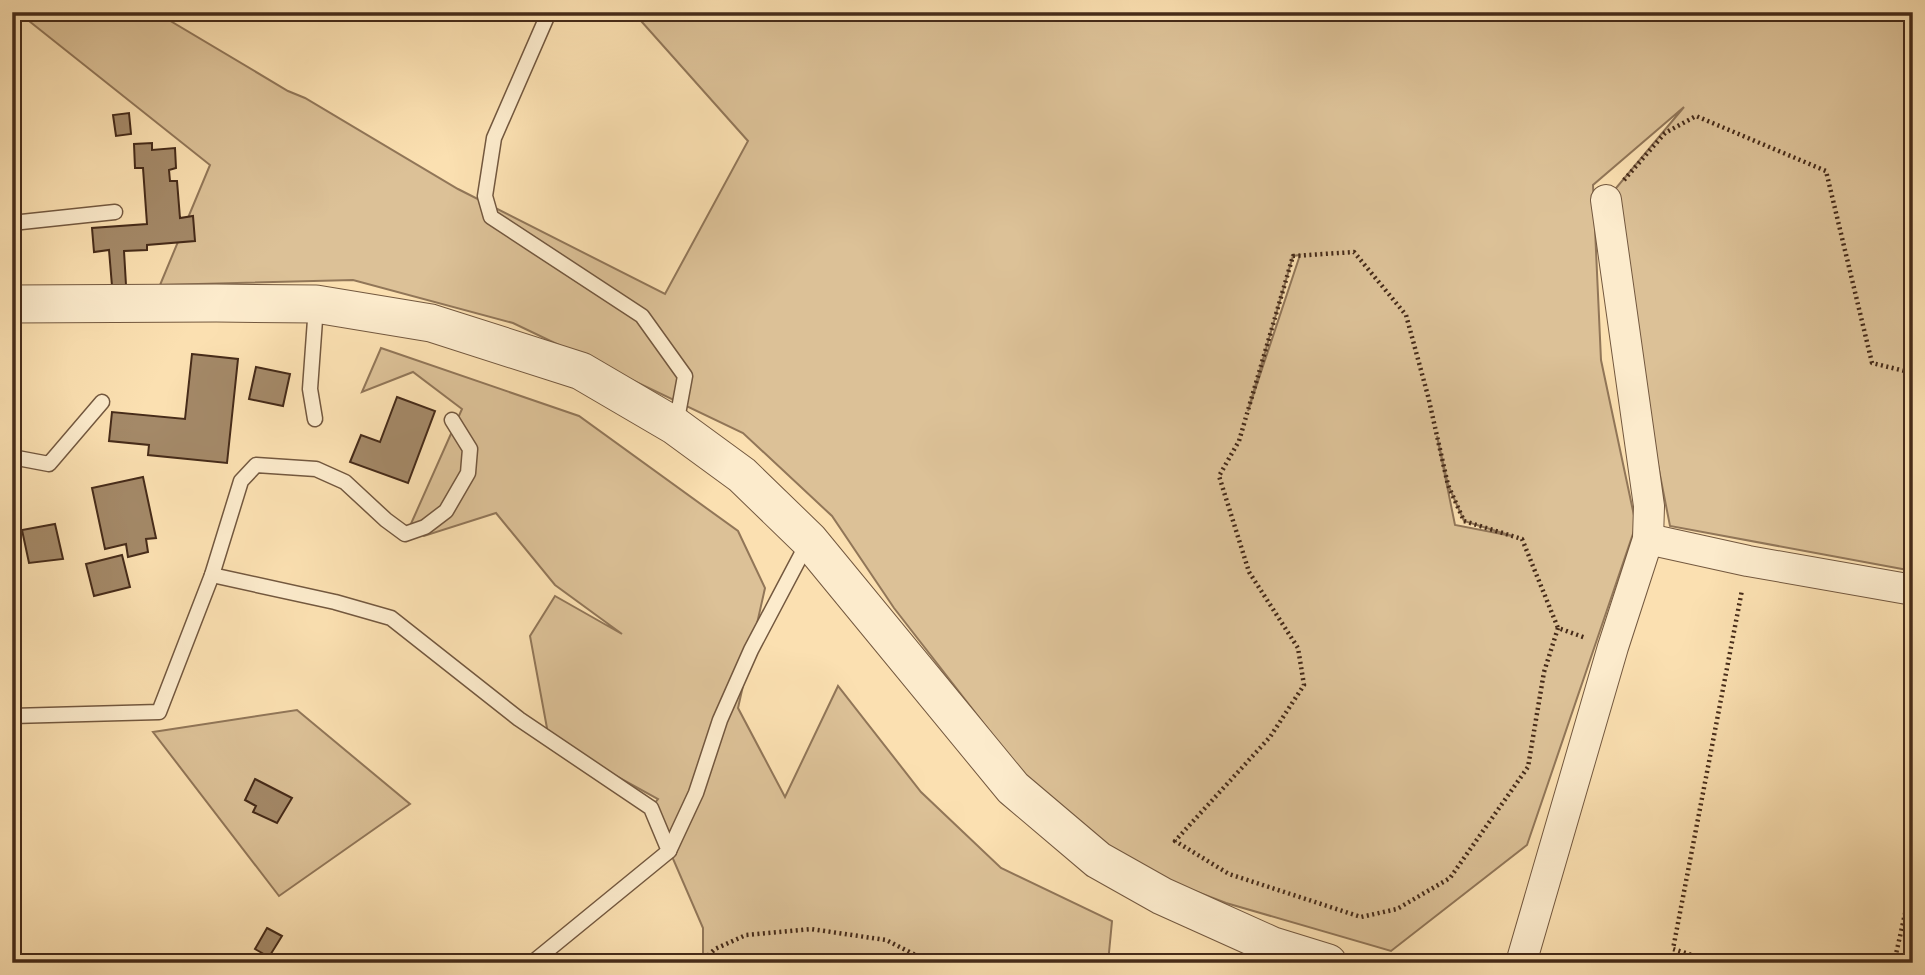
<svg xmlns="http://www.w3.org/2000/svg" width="1925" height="975" font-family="'IM FELL Great Primer',serif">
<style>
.green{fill:#dcc197;stroke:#917658;stroke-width:2;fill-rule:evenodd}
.building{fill:#a48968;stroke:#462b19;stroke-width:2}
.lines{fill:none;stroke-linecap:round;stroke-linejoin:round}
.service-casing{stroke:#73583f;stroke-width:17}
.minor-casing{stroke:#73583f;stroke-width:32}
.tertiary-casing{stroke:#73583f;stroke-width:39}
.path{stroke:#462b19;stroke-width:4.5;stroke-dasharray:2 3.5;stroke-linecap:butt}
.service{stroke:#fcebcc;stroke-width:14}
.minor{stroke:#fcebcc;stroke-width:30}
.tertiary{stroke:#fcebcc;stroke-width:37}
</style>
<rect width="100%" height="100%" fill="#fbe0b1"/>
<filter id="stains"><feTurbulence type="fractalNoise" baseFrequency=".00286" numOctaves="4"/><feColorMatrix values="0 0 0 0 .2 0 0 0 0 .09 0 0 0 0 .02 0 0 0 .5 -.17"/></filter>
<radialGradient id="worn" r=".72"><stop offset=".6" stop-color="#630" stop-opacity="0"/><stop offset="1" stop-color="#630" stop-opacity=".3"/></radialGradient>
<!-- green -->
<g class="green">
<path d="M633 12H1913V571L1670 526 1606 200 1684 107 1593 185 1601 360 1636 525 1527 845 1391 951 1226 903 1132 867 1033 787 894 608 832 516 743 433 513 323 353 280 160 285 210 165 29 21 167 19 288 91 305 98 458 189 665 294 748 141ZM1300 255 1248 411 1293 256ZM1437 436 1448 485 1464 521 1512 536 1455 525Z"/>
<path d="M381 348 579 416 738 531 765 588 738 708 785 797 838 686 921 792 1001 868 1112 921 1108 963H703V928L651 808 658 799 549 739 530 636 555 596 622 634 555 585 496 513 424 536 410 526 462 409 413 372 362 392Z"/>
<path d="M297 710 410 804 279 896 153 732Z"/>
</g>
<!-- building -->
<g class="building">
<path d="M129 113 131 134 116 136 113 115Z"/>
<path d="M152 143V150L175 148 176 168 169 170 170 181H177L180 218 193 216 195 241 147 245V250L124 251 126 285 112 286 109 250 94 252 92 228 147 224 143 168H135L134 144Z"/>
<path d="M192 354 238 359 227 463 148 455 149 445 109 441 112 412 185 419Z"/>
<path d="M256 367 290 374 283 406 249 399Z"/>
<path d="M397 397 435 411 408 483 350 462 361 435 380 442Z"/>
<path d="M143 477 156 538 146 539 148 552 128 557 126 544 105 549 92 488Z"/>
<path d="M55 524 63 559 29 563 22 530Z"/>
<path d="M122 555 130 587 94 596 86 564Z"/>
<path d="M255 779 292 798 277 823 253 812 256 806 245 800Z"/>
<path d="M267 928 282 936 269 957 255 949Z"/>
</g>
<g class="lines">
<!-- service casing -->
<g class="service-casing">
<g id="service">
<path d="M549 12 494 138 485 196 491 217 642 316 685 376 676 425"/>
<path d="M12 223 115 212"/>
<path d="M315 419 310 389 316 306"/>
<path d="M12 457 49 464 102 402"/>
<path d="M212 575 335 602 391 618 519 719 651 808 669 851 532 963"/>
<path d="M12 716 159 712 212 575 241 481 256 465 316 469 345 482 386 520 405 534 425 527 446 511 468 473 470 449 452 420"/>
<path d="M669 851 696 793 720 720 751 650 809 540"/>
</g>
</g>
<!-- minor casing -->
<g class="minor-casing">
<g id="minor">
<path d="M1648 539 1748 561 1913 590"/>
<path d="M1521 963 1613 647 1648 539 1649 506 1606 200"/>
</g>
</g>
<!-- tertiary casing -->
<g class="tertiary-casing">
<path id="tertiary" d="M12 304 216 303 316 304 431 323 581 371 675 426 742 475 809 540 1013 788 1098 860 1162 896 1273 946 1328 963"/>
</g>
<!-- path -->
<g class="path">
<path d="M1624 180 1665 133 1696 116 1826 171 1872 363 1913 373"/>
<path d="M1558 628 1544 672 1528 767 1450 878 1397 909 1361 917 1229 874 1175 841 1270 737 1304 685 1298 648 1249 572 1219 476 1239 441 1293 256 1354 252 1406 315 1428 396 1448 485 1464 521 1522 539 1558 628 1586 638"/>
<path d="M700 963 715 949 746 935 811 929 886 940 931 963"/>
<path d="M1717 963 1673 949 1742 590"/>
<path d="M1894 963 1913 878"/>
</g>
<!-- service -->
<use href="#service" class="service"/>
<!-- minor -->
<use href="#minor" class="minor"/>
<!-- tertiary -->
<use href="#tertiary" class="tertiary"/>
</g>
<!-- margin -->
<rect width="1925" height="975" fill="none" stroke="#fbe0b1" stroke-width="42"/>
<rect x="14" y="14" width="1897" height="947" fill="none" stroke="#462b19" stroke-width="3.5"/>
<rect x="21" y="21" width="1883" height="933" fill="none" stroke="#462b19" stroke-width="2"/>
<rect width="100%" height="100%" filter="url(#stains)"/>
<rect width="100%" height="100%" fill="url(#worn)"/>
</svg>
